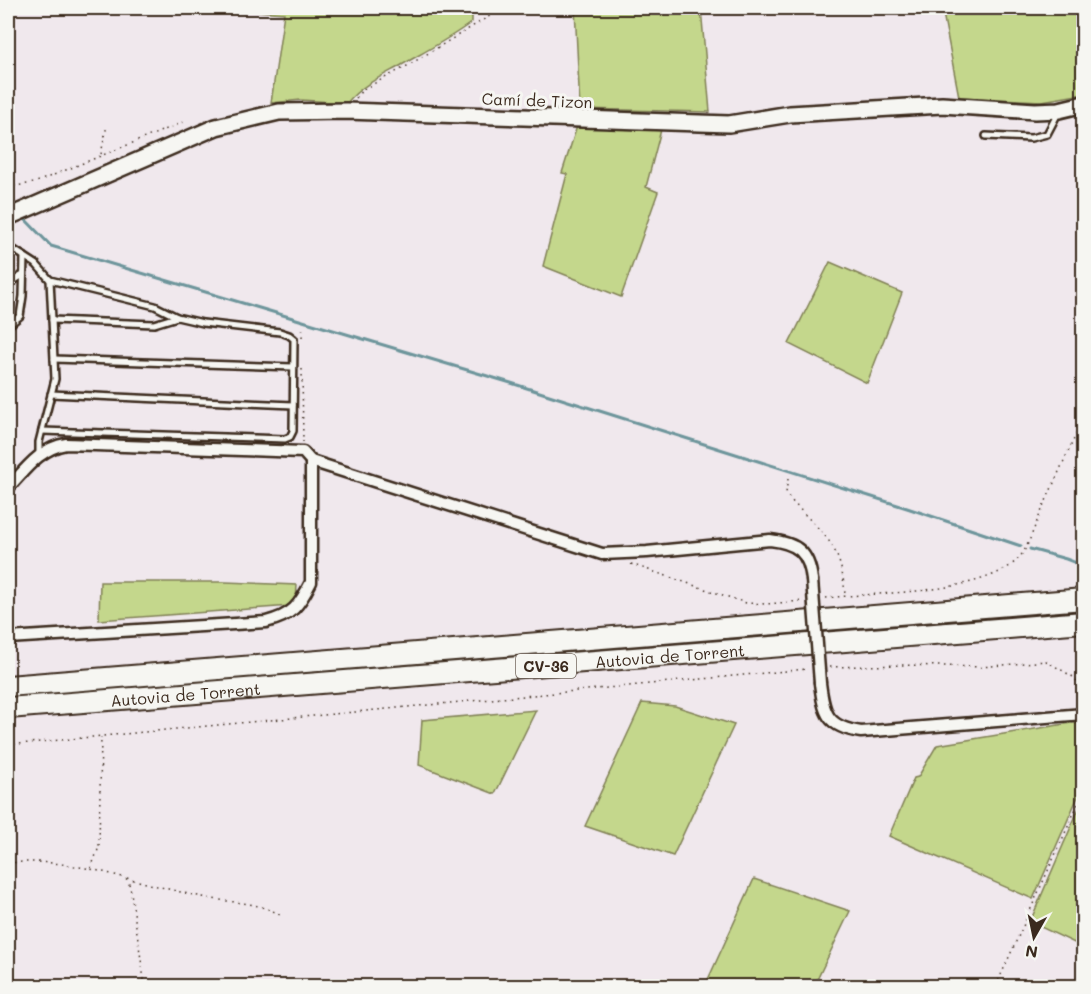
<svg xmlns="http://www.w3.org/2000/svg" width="1091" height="994" font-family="Mali,sans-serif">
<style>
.green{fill:#c4d78c;stroke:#808055;stroke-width:1.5}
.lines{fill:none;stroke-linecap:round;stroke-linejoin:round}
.stream{stroke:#6d959b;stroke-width:3}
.lane-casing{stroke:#3b2a1e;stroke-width:10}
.street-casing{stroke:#3b2a1e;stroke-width:15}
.secondary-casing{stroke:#3b2a1e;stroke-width:20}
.highway-casing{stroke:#3b2a1e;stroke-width:24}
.path{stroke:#3b2a1e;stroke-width:1.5;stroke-dasharray:1.5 4.5;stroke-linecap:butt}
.lane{stroke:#f6f6f2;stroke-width:5}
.street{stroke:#f6f6f2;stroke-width:10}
.secondary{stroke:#f6f6f2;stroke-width:15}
.highway{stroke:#f6f6f2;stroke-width:20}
.street-bridge-casing{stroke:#3b2a1e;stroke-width:15;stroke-linecap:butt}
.street-bridge{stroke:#f6f6f2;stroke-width:10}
.labels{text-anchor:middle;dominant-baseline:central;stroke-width:6;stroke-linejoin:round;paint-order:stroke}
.shield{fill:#f6f6f2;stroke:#73675e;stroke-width:1.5}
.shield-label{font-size:15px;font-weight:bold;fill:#3b2a1e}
.street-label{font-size:16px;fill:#3b2a1e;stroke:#f6f6f2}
</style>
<rect width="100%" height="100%" fill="#f0e8ed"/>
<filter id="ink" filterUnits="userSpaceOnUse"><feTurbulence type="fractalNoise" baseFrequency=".0167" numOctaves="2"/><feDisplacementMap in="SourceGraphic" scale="12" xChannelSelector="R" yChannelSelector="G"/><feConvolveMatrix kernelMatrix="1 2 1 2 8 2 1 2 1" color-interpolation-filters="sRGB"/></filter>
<g filter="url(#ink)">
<!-- green -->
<g class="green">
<path d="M218 8H472V22C449 39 424 52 400 66 382 76 360 86 347 103L301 100 271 103 284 13Z"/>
<path d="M575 8H701L710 112 580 109Z"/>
<path d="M942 8H1083V94L1042 101 959 97Z"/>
<path d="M578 123 662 126 646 187 658 192 621 297 543 266 567 174 562 173Z"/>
<path d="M830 262 902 293 867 383 789 344Z"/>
<path d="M100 582H225L297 585 296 601 291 606 99 620Z"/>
<path d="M642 703 675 706 734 725 673 856 585 826Z"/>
<path d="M536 710 495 794 419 765 422 720Z"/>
<path d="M1071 723 1083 724V785L1033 899 889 836 914 778 918 777 937 745Z"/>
<path d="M1083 799 1084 947H1083L1030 922Z"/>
<path d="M754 879 850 911 814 986H705Z"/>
</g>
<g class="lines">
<!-- stream -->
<g class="stream">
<path d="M8 200 12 206"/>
<path d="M24 218 51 246 511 383 907 508 1021 546"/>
<path d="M1030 549 1066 559 1084 566"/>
</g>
<!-- lane casing -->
<g class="lane-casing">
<g id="lane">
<path d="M986 136 1031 138 1047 134 1058 113"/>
<path d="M8 246 36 264 50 280 55 379 39 442V455"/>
<path d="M8 284 23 275"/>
<path d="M52 320 154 324 177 317"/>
<path d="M8 326 20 316 23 296 24 256"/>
<path d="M54 359 293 367"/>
<path d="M51 394 293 405"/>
<path d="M42 431 285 439 290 437 293 431 294 339 289 335 280 332 203 323 177 317 155 306 50 280"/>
</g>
</g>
<!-- street casing -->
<g class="street-casing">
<g id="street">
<path d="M8 488C25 470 40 448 66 444L303 452 311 461 602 554 647 552 770 540C797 543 809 552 812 580"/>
<path d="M8 638 266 622C293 615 299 606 311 582V461"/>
<path d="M820 683C824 714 827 727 861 732L1084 714"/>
</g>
</g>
<!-- secondary casing -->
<g class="secondary-casing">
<path id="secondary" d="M8 217 216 127 279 112 346 111 729 124 790 114 942 105 1035 111 1059 110 1084 104"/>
</g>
<!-- highway casing -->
<g class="highway-casing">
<g id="highway">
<path d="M8 686 1084 599"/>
<path id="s1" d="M8 708 1084 622"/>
</g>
</g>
<!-- path -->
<g class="path">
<path d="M194 8 214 10"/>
<path d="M356 98 362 90 407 66 503 8"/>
<path d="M101 154 107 125"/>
<path d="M8 187 34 183 184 122"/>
<path d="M302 337 303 326"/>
<path d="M302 369 303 442"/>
<path d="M788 479 786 491 789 498C823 535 841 541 845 595"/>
<path d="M631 564 746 603 766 604 803 601"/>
<path d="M826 598C875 592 981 595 1017 560 1028 549 1032 532 1038 519 1053 485 1068 451 1084 418"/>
<path d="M830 667 903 665 981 667 1046 661 1075 678 1084 694"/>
<path d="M8 745 807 669"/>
<path d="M8 863C48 859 87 867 126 878L130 886 145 986"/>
<path d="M91 868 99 847 101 737"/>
<path d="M127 878C154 885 181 893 208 898 232 903 260 902 280 915"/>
<path d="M996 986 1084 791"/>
</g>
<!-- lane -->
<use href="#lane" class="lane"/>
<!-- street -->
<use href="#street" class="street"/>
<!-- secondary -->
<use href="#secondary" class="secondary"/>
<!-- highway -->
<use href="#highway" class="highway"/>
<!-- street-bridge casing -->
<g class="street-bridge-casing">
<path id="street-bridge" d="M812 580 820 683"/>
</g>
<!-- street-bridge -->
<use href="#street-bridge" class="street-bridge"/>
</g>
</g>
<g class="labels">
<!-- shield labels -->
<rect class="shield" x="516" y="654" width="60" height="24" rx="4.5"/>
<g class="shield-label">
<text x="546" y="666">CV-36</text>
</g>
<!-- street labels -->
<g class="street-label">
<text transform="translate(537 100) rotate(2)">Camí de Tizon</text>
<text stroke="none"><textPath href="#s1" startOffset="664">Autovia de Torrent</textPath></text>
<text stroke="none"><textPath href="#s1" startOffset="178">Autovia de Torrent</textPath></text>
</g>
</g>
<!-- margin -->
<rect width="1091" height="994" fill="none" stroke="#f6f6f2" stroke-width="30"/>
<rect x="15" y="15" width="1061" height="964" fill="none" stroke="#3b2a1e" stroke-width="2" filter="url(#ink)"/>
<!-- north arrow -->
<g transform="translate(1034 937) rotate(189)" stroke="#f6f6f2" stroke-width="4.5" paint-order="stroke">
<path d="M0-4.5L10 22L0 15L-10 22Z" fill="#3b2a1e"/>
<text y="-9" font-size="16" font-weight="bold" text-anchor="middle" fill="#3b2a1e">N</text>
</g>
</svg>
